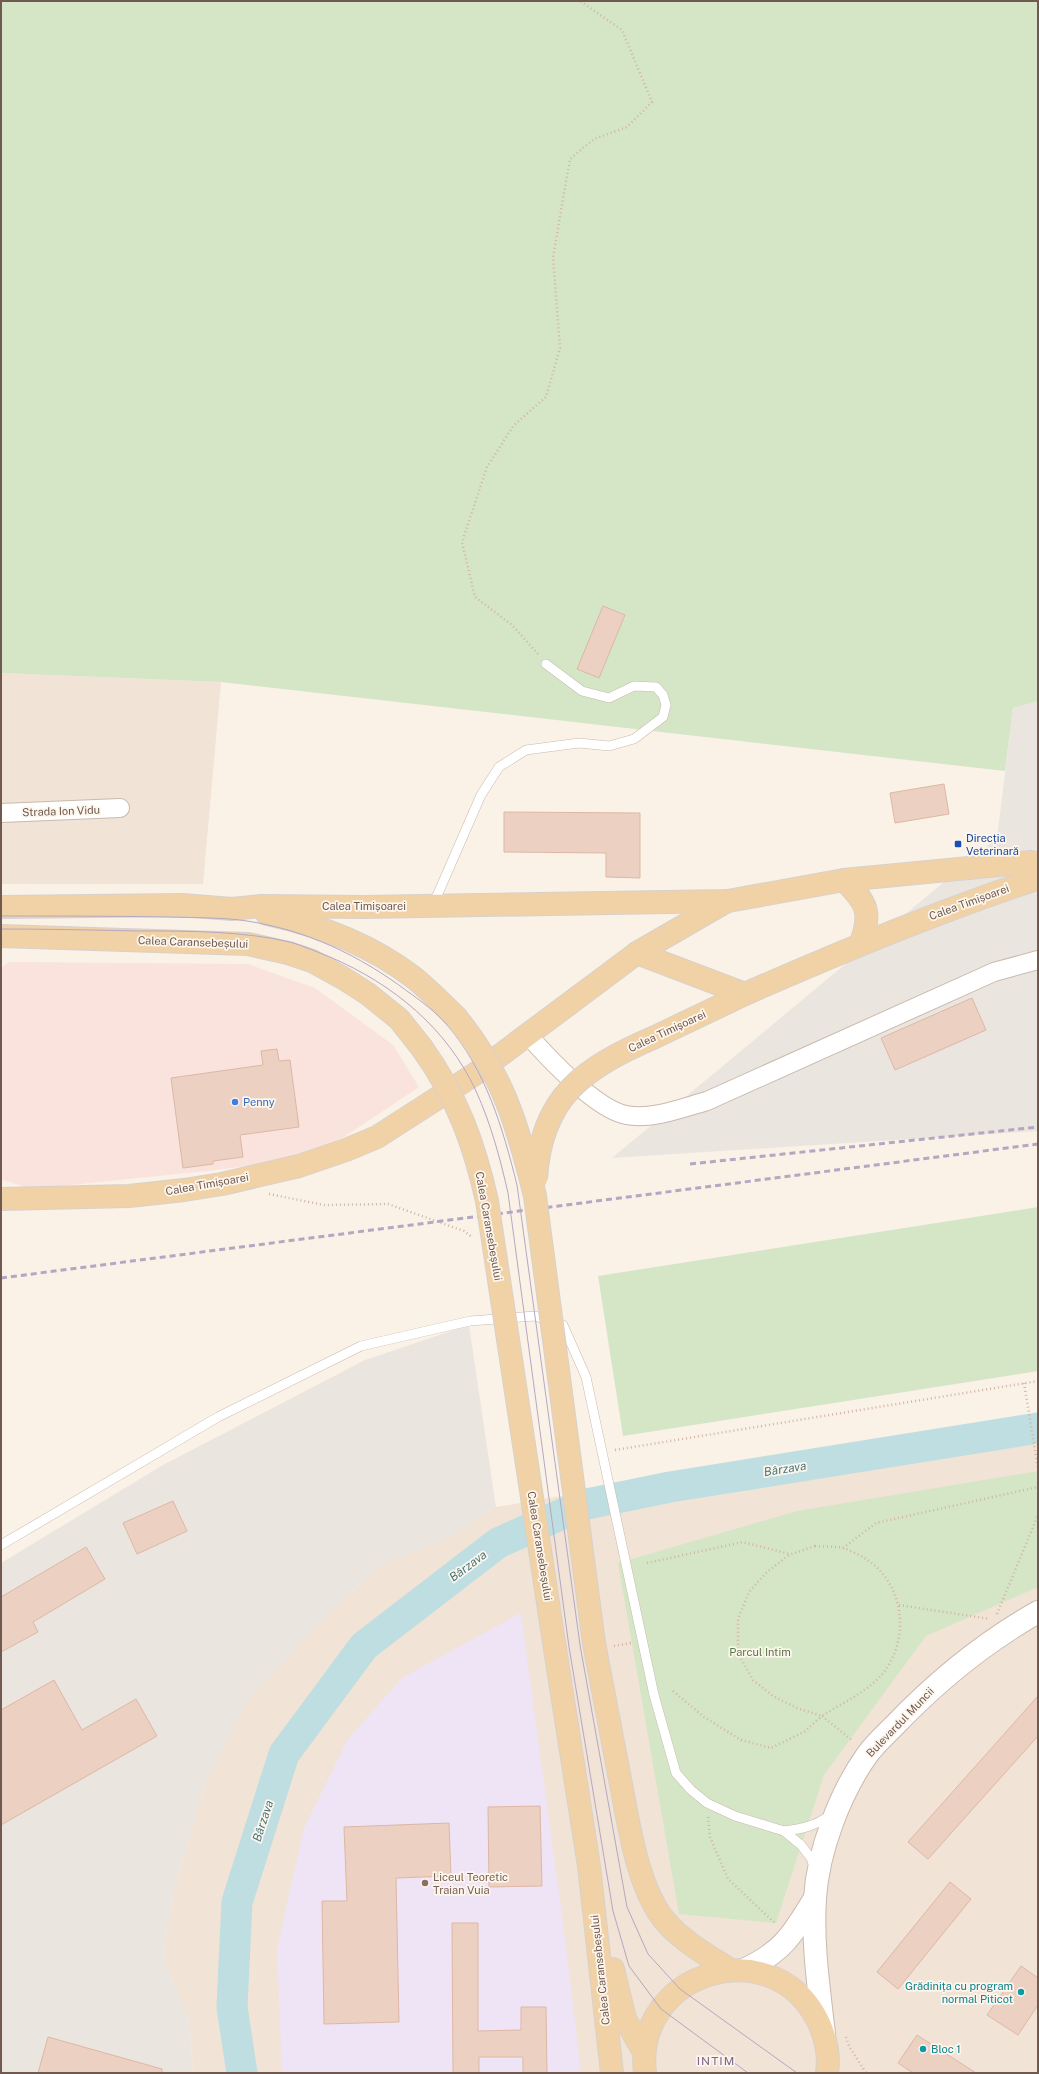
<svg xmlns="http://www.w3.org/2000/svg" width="1039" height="2074" font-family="'Public Sans',sans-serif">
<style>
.residential{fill:#f1e3d6}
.commercial{fill:#f9e3dc}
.industrial{fill:#ebe5e0}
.education{fill:#efe4f6}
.green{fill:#d5e6c7}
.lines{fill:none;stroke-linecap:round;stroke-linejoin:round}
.river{stroke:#bedee1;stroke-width:31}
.building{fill:#ecd1c2;stroke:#ddb7a4}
.service-casing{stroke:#cab9ae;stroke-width:10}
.minor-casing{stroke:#cab9ae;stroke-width:20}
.tertiary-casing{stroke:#cab9ae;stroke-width:24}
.primary-casing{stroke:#d7d1cd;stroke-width:24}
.path{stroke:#d1b4a5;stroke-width:2.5;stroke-dasharray:1 3;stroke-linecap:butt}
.service{stroke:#fff;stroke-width:9}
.minor{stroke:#fff;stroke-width:18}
.tertiary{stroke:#fff;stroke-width:22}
.primary{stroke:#f1d2a7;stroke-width:22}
.tram{stroke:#b4a7c2;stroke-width:1}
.rail{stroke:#b4a7c2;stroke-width:3;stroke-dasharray:6 4;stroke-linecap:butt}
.primary-bridge-casing{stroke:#d7d1cd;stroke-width:24;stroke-linecap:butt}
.primary-bridge{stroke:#f1d2a7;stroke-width:22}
.transit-dot{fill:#1a4fb4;stroke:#fdf6ed;stroke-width:1.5}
.shop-dot{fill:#3f7fe0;stroke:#fdf6ed;stroke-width:1.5}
.education-dot{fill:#8d6e63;stroke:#fdf6ed;stroke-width:1.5}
.culture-dot{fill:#0f9aa8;stroke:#fdf6ed;stroke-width:1.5}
.labels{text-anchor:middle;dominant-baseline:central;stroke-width:3.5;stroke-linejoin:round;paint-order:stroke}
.street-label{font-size:11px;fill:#70594e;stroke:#fdf6ed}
.transit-label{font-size:11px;fill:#164399;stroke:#fdf6ed;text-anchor:start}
.shop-label{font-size:11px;fill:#366cbe;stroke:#fdf6ed;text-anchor:start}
.park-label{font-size:11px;fill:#5b7a4b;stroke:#fdf6ed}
.education-label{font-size:11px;fill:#785e54;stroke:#fdf6ed;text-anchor:start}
.culture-label{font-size:11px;fill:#0d838f;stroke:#fdf6ed;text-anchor:end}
.water-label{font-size:12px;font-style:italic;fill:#47747b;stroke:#fdf6ed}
.neighbourhood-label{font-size:12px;letter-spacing:1px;fill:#7e668c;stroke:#fdf6ed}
</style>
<rect width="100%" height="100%" fill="#faf2e7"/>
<!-- residential -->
<g class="residential">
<path d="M1 673 221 682 203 884H1Z"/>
<path d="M1038 1417V2073H193L190 2025 163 1954 175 1885 205 1785 245 1704 321 1620 380 1566 456 1535 496 1507Z"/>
</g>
<!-- commercial -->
<path class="commercial" d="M9 962 248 964 315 988 393 1045 419 1087 344 1137 316 1151 287 1161 207 1171 31 1189 1 1179V968Z"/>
<!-- industrial -->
<g class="industrial">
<path d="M1038 701V1131L612 1158 997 838 1013 708Z"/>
<path d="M469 1325 496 1507 456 1535 380 1566 321 1620 245 1704 205 1785 175 1885 163 1954 190 2025 193 2073H1V1563L163 1465 365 1360Z"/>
</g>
<!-- education -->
<path class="education" d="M521 1613 565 1938 581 2073H282L277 1948 304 1828 348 1739 402 1678Z"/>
<!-- green -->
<g class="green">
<path d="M1 1H1038V701L1013 708 1005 771 221 682 1 673Z"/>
<path d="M1038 1207V1371L623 1436 598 1276Z"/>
<path d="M1038 1471V1587L926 1636 824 1775 776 1923 679 1914 618 1563 797 1511Z"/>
</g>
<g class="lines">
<!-- river -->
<path class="river" d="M242 2073 232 2007 237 1902 284 1754 364 1646 498 1543 582 1505 670 1487 1038 1428"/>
</g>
<!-- building -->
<g class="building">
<path d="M603 606 625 615 599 678 577 669Z"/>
<path d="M944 784 949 814 895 823 890 793Z"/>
<path d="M504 812 640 813V878L606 877V853L504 852Z"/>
<path d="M972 998 986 1030 895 1070 881 1038Z"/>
<path d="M277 1049 279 1061 290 1060 299 1127 240 1135 243 1157 213 1161V1164L183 1168 171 1078 263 1065 261 1051Z"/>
<path d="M173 1501 187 1531 137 1554 123 1523Z"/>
<path d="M86 1547 105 1579 33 1622 38 1632 1 1652V1597Z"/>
<path d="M54 1680 82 1730 136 1699 157 1736 1 1825V1710Z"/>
<path d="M1038 1696V1736L928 1859 908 1842Z"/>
<path d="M540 1806 542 1886 489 1887 488 1807Z"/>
<path d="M449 1823 451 1876 396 1878 399 2022 324 2024 322 1901H347L344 1827Z"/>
<path d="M950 1882 971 1899 898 1989 877 1972Z"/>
<path d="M452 1923H478V2031L521 2030V2007H546L547 2073H523V2057H479V2073H453Z"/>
<path d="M1021 1966 1038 1978V2005L1018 2035 987 2015Z"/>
<path d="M917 2035 976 2073H913L898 2063Z"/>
<path d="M48 2037 162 2069V2073H38Z"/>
</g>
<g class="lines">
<!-- service casing -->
<g class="service-casing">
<g id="service">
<path d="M433 905 481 795 499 767 526 750 579 743 609 746 634 739 663 717 666 705 663 695 656 687 634 686 609 698 582 691 546 664"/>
<path d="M1 1545 218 1417 361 1346 470 1321 535 1316 563 1325 586 1377 654 1695 676 1773 691 1790 707 1803 735 1816 784 1831 801 1845 811 1858 815 1869"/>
<path d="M784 1831C801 1829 816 1826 830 1815"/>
</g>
</g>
<!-- minor casing -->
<g class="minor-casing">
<g id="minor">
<path d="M1 813 120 808"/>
<path d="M528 1035C548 1058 596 1109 626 1115 652 1120 682 1108 707 1101L994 972 1038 960"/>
</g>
</g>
<!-- tertiary casing -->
<g class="tertiary-casing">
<g id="tertiary">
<path d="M744 1970C784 1951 793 1934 815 1898"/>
<path d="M824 2034C819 1989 812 1944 815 1898 818 1851 840 1793 867 1755 875 1744 885 1735 894 1726 936 1682 985 1642 1038 1612"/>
</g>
</g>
<!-- primary casing -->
<g class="primary-casing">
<g id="primary">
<path d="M844 880C867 903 872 912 861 943"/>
<path d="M1 907 182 905 232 909 261 906 364 907 728 901 844 880 1031 862 1038 864"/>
<path d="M267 914C319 925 371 945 413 977 428 989 442 1003 456 1017"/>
<path d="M1 936 248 944 288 953 312 961 343 978 368 994 399 1019 422 1048"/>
<path d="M637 953 745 994C840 952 934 913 1033 880L1038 875"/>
<path d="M655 1037 745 994"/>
<path d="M1 1199 129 1196 184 1190 222 1184 299 1166 346 1150 377 1137 475 1074 637 953 727 901"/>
<path d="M594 1643C602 1687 611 1730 619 1774 628 1818 636 1886 665 1921 682 1941 708 1956 731 1970"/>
<path d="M555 1649 589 1866 612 2073"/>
<path d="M613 1969 625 2019 644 2052"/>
<path d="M645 2073C633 1972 772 1929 818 2021 826 2038 830 2054 827 2073"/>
</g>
</g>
<!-- path -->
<g class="path">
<path d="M538 654 512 625 475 597 462 542 487 467 514 425 546 397 560 348 553 257 570 159 594 139 627 127 652 102 622 30 580 1"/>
<path d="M269 1194 324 1205 388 1204 464 1231 472 1237"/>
<path d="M1024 1383 1038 1468"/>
<path d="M615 1450 1038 1381"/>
<path d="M815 1546C824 1547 834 1546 843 1548 847 1549 852 1552 857 1554 902 1575 913 1633 884 1672 869 1691 842 1703 822 1716L797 1708 773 1696 753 1680 738 1653V1619L749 1592 767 1572 789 1555Z"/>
<path d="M843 1548 876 1523 1038 1487"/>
<path d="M647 1563 743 1542 789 1554"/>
<path d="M899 1605 990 1619"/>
<path d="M997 1614 1038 1515"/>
<path d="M614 1646 631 1643"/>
<path d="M673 1691 704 1717 741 1740 771 1748 804 1732 822 1716 853 1741"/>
<path d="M708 1817 710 1837 728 1879 776 1924"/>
<path d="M846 2037 849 2046 866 2073"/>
</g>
<!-- service -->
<use href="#service" class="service"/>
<!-- minor -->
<use href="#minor" class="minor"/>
<!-- tertiary -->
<use href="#tertiary" class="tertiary"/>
<!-- primary -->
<use href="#primary" class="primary"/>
<!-- tram -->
<g class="tram">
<path d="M1 916C57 916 112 916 168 917 194 918 221 917 247 921 306 930 359 955 407 991 421 1001 436 1012 447 1025 486 1070 503 1129 517 1185L580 1645 627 1907 648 1954 680 1989 797 2073"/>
<path d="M1 929C47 929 93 930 140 931 190 931 242 931 290 942 304 946 317 952 330 957 393 984 447 1028 476 1091 491 1124 500 1158 508 1193L569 1647 613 1911 629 1966 661 2009 748 2073"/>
</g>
<!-- rail -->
<g class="rail">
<path d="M690 1164 1038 1127"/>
<path d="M1 1278 1038 1144"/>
</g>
<!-- primary-bridge casing -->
<g class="primary-bridge-casing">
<g id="primary-bridge">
<path d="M456 1017C504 1076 517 1124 535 1196L594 1643"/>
<path d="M422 1048C457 1097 474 1143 487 1201L555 1649"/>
<path d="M536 1179C541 1096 584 1068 655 1037"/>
</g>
</g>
<!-- primary-bridge -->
<use href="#primary-bridge" class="primary-bridge"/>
</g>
<!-- markers -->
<rect class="transit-dot" x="954" y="840" width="8" height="8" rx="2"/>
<circle class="shop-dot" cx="235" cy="1102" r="4"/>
<circle class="education-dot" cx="425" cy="1883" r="4"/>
<g class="culture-dot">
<circle cx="1021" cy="1992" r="4"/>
<circle cx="923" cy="2049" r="4"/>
</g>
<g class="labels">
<!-- street labels -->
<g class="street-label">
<text transform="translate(61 811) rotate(-2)">Strada Ion Vidu</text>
<text transform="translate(969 902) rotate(-20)">Calea Timișoarei</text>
<text x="364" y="906">Calea Timișoarei</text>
<text transform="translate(193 942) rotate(2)">Calea Caransebeșului</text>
<text transform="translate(667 1031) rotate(-25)">Calea Timișoarei</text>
<text transform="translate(207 1184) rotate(-10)">Calea Timișoarei</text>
<text transform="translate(489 1226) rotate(80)">Calea Caransebeșului</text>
<text transform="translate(540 1546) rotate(81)">Calea Caransebeșului</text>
<text transform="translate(900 1722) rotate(-46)">Bulevardul Muncii</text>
<text transform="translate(600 1970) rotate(-96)">Calea Caransebeșului</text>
</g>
<!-- transit labels -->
<g class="transit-label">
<text x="966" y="838">Direcția<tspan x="966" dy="13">Veterinară</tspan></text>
</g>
<!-- shop labels -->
<g class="shop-label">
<text x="243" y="1102">Penny</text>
</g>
<!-- park labels -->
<g class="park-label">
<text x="760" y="1652">Parcul Intim</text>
</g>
<!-- education labels -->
<g class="education-label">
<text x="433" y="1877">Liceul Teoretic<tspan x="433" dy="13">Traian Vuia</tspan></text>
</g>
<!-- culture labels -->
<g class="culture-label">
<text x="1013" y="1986">Grădinița cu program<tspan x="1013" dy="13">normal Piticot</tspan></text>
<text x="931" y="2049" text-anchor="start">Bloc 1</text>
</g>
<!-- water labels -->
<g class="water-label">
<text transform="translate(785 1469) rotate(-9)">Bârzava</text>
<text transform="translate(468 1566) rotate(-37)">Bârzava</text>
<text transform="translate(263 1821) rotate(-72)">Bârzava</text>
</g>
<!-- neighbourhood labels -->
<g class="neighbourhood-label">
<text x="716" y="2061">INTIM</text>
</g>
</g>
<!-- border -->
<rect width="1039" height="2074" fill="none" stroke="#70594e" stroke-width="4"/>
</svg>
